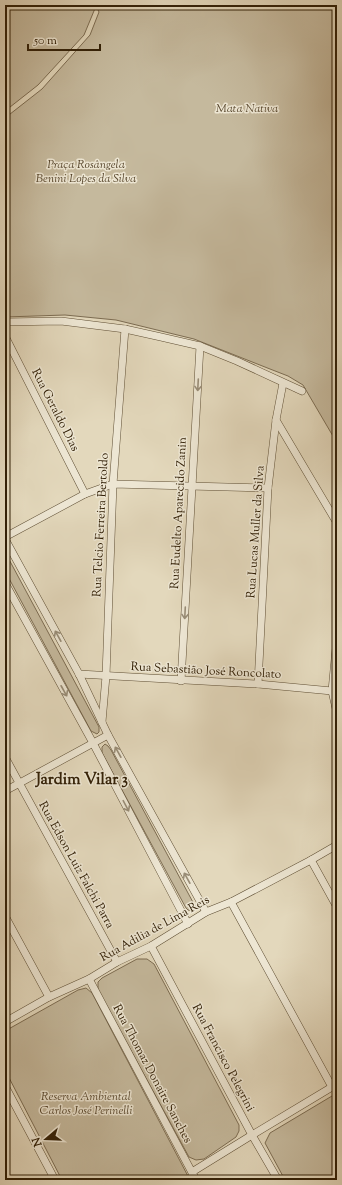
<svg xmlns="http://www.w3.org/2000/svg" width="342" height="1185" font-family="'Sorts Mill Goudy',serif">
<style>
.green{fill:#c5b99d;stroke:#7c6c52}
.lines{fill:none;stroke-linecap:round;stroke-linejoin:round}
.minor-casing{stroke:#5e4e34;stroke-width:8}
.minor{stroke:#ede6d3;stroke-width:7}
.oneway{stroke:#998d77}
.labels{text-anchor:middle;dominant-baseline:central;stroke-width:3;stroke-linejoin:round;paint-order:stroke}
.park-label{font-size:12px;font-style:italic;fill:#57462c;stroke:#ede6d3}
.street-label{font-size:12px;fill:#322007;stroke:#ede6d3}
.district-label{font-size:16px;font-weight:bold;fill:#322007;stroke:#ede6d3}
</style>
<rect width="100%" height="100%" fill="#e3d8bc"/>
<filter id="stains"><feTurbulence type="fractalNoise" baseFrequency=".005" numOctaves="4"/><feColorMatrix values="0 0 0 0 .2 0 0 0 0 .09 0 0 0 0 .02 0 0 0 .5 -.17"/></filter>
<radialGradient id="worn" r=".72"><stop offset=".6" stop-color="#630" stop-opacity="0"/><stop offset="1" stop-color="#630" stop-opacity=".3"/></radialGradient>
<!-- green -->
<g class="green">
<path d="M5 5H337V443L303 385 288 376 270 369 194 339 116 320 65 315 5 317V118L42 89 90 35 99 12 96 6 84 35 38 85 5 111Z"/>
<path d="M5 552 99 727V732L97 734 91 731 5 571Z"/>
<path d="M105 744 108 746 111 750 195 906 193 911 188 910 186 908 102 753V747Z"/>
<path d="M137 959H147L154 964 239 1125V1131L236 1137 204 1159 196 1160 189 1157 98 990V982L102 978Z"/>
<path d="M86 988 92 993 190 1180H62L5 1070V1031L78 990Z"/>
<path d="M337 1093V1180H285L265 1143 270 1133Z"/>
</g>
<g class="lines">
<!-- minor casing -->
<g class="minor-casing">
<g id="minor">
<path d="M5 322 61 321 125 329 161 337 200 346 237 361 302 391"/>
<path d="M5 336 85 494"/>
<path d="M276 420 337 523"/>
<path d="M5 537 85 494 113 484 268 488"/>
<path d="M5 539 79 674 108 735 206 912"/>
<path d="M5 583 93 743 188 924"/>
<path d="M337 638 332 691 337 713"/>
<path d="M79 674 258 684 332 691"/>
<path d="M181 681 200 346"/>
<path d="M258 684 268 488 276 420 283 383"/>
<path d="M102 722 106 676 113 484 125 329"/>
<path d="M5 757 117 962"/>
<path d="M5 791 108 735"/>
<path d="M311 860 337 907"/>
<path d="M231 902 332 1087"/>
<path d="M5 916 49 997"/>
<path d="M151 946 252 1135 278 1180"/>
<path d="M89 979 196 1180"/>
<path d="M5 1022 49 997 89 979 117 962 151 946 206 912 231 902 311 860 337 845"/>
<path d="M5 1086 55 1180"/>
<path d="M192 1172 252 1135 337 1084"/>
</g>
</g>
<!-- minor -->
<use href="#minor" class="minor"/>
</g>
<!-- one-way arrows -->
<defs><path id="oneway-shaft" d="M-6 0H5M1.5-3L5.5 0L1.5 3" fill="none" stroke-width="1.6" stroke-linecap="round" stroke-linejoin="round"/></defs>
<g class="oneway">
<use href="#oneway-shaft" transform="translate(198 385) rotate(93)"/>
<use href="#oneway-shaft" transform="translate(185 613) rotate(93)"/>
<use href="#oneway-shaft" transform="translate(58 636) rotate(-119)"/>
<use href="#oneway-shaft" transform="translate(64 691) rotate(61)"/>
<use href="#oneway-shaft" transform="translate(118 752) rotate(-119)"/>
<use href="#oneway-shaft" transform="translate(126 806) rotate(62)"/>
<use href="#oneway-shaft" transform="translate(187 878) rotate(-119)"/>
</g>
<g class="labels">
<!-- park labels -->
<g class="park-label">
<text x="247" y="109">Mata Nativa</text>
<text x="86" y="165">Praça Rosângela<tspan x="86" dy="14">Benini Lopes da Silva</tspan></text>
<text x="86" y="1097">Reserva Ambiental<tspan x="86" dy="14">Carlos José Perinelli</tspan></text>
</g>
<!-- street labels -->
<g class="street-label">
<text transform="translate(55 410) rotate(63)">Rua Geraldo Dias</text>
<text transform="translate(179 513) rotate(-87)">Rua Eudelto Aparecido Zanin</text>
<text transform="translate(101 525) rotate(-87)">Rua Telcio Ferreira Bertoldo</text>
<text transform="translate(256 532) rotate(-86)">Rua Lucas Muller da Silva</text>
<text transform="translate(206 671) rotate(3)">Rua Sebastião José Roncolato</text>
<text transform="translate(76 865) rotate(61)">Rua Edson Luiz Falchi Parra</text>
<text transform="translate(155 929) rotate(-29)">Rua Adilia de Lima Reis</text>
<text transform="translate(223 1058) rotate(62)">Rua Francisco Pelegrini</text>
<text transform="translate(152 1074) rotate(62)">Rua Thomaz Donaire Sanches</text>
</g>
<!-- district labels -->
<g class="district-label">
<text x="82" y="780">Jardim Vilar 3</text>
</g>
</g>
<!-- margin -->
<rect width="342" height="1185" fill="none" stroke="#e3d8bc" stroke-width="20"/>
<rect x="6" y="6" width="330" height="1173" fill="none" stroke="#322007" stroke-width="2"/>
<rect x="10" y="10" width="322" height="1165" fill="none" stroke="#322007"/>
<!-- north arrow -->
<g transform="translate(46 1139) rotate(251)" stroke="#ede6d3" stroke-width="3" paint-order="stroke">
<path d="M0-3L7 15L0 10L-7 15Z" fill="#322007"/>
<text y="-6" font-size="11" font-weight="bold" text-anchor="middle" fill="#322007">N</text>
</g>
<!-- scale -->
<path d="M28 44v6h72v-6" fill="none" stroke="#322007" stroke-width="2"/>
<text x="34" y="44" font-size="12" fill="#322007" stroke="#ede6d3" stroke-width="3" paint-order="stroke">50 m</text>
<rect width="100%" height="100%" filter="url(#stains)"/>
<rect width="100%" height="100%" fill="url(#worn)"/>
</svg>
